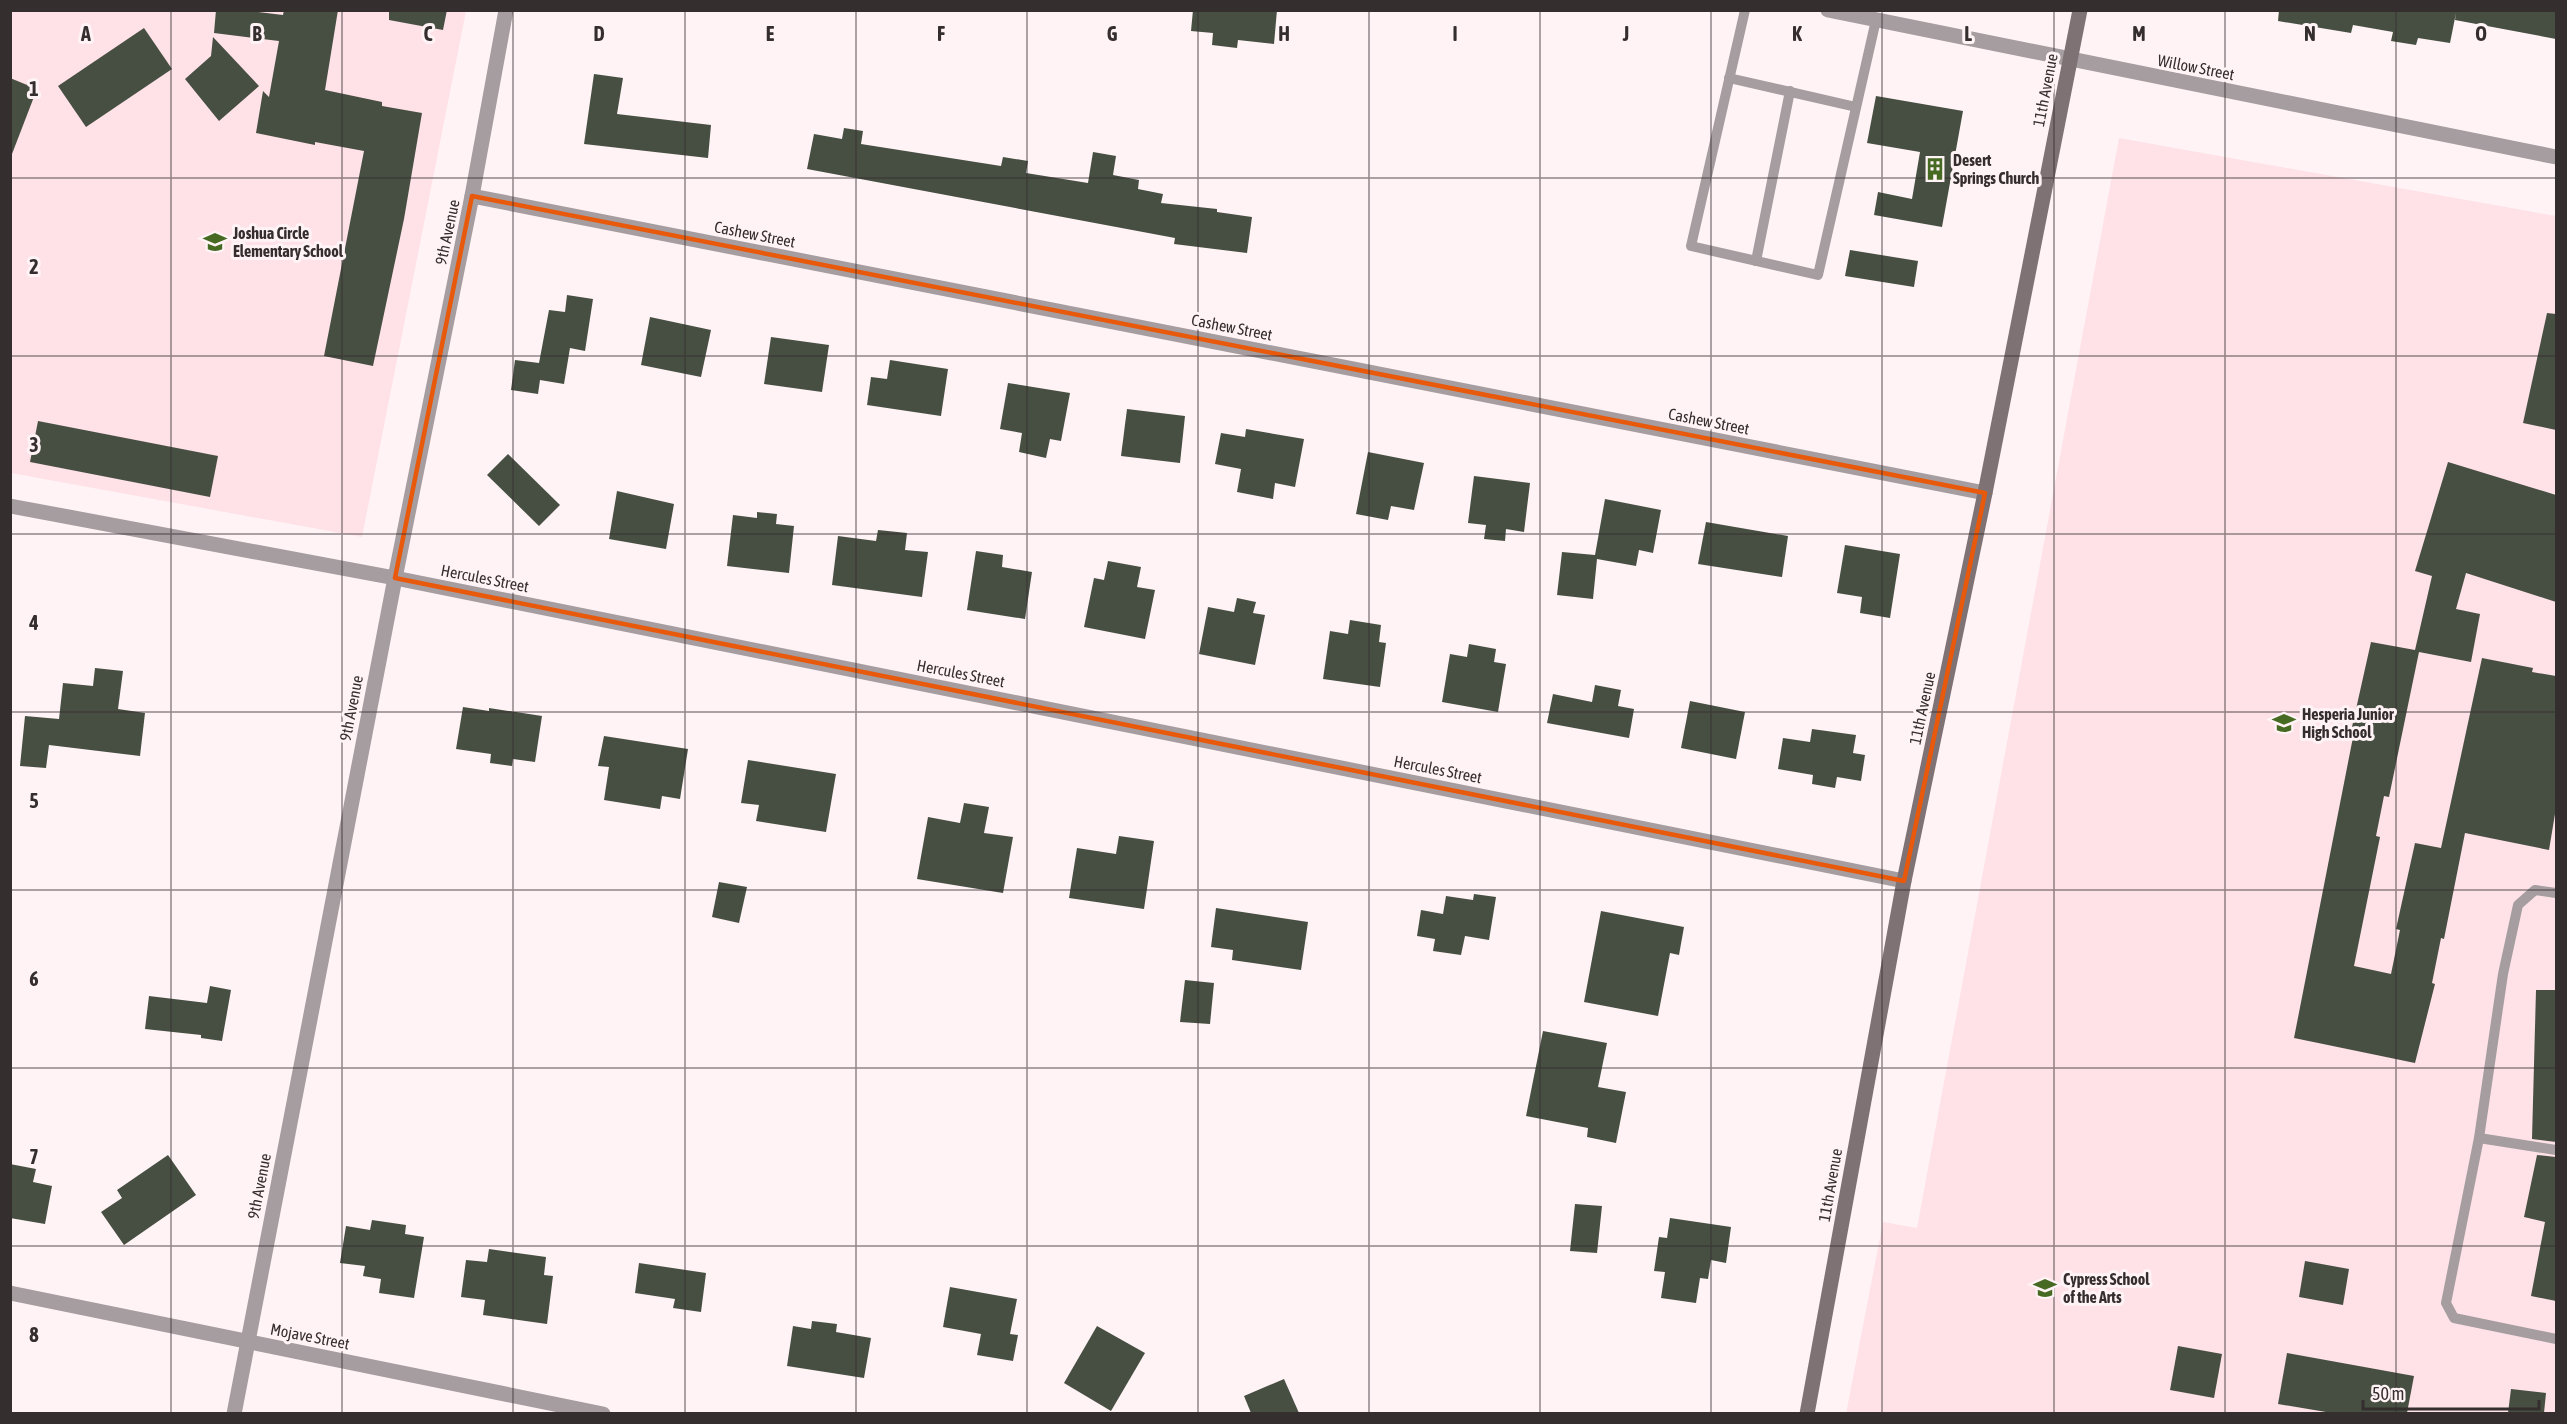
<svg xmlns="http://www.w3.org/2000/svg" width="2567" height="1424" font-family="'Asap Condensed',sans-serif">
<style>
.built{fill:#fee2e8}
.building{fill:#474f42}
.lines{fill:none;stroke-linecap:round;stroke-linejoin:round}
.service{stroke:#a59d9f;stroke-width:10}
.minor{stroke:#a59d9f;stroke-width:15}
.tertiary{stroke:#a59d9f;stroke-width:15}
.secondary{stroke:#7e7275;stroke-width:15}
.marked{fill:none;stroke:#e8590c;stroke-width:4.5;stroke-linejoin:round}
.grid{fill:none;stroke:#352e2f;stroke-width:1.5;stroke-opacity:0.55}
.labels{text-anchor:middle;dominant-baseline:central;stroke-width:6;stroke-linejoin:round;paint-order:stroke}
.street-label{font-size:16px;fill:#352e2f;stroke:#fff3f6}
.poi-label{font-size:16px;font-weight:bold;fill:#352e2f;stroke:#fff3f6;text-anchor:start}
.grid-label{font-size:20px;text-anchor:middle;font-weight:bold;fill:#352e2f;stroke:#fff3f6;stroke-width:6;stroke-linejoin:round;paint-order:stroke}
</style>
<rect width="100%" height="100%" fill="#fff3f6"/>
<!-- built -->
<g class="built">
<path d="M10 11H466L362 537 11 473Z"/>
<path d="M2119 138 2556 216V1413L1846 1414 1883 1222 1917 1228Z"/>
</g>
<!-- building -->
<g class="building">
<path d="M216 10H243L283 15 284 10H338L325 90 382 102V106L422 113 404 219 373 366 324 356 364 151 315 142V145L256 133 263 91 269 97 279 41 214 33Z"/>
<path d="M389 10H447L443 30 389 20Z"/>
<path d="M1193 10H1277L1274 44 1238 40 1237 48 1212 45 1213 33 1191 31Z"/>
<path d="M2279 10H2556V39L2455 20 2456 13 2450 43 2418 38 2416 45 2391 41 2393 32 2353 25 2351 33 2278 21Z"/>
<path d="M144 28 172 69 86 127 58 86Z"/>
<path d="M213 37 259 86 219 121 185 79 211 56Z"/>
<path d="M594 74 623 78 617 114 711 125 708 158 584 144Z"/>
<path d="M10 78 37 89 12 154 10 153Z"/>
<path d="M1876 96 1963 111 1942 227 1874 215 1878 192 1912 199 1920 152 1867 143Z"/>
<path d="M844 128 863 131 861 144 1001 166 1003 157 1028 161 1026 173 1088 183 1093 152 1116 156 1113 175 1139 180 1138 189 1163 194 1161 203 1217 209V212L1252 217 1247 253 1174 244 1175 238 807 169 814 134 842 139Z"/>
<path d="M1850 250 1918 261 1914 287 1845 276Z"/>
<path d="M567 295 593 299 585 351 570 348 564 384 540 380 538 394 511 390 515 360 539 363 549 310 565 312Z"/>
<path d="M2547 313 2556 314V430L2523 423Z"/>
<path d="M650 317 711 330 701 377 641 365Z"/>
<path d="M771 337 829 345 822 392 764 384Z"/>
<path d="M890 360 948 369 941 416 867 405 871 377 887 379Z"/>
<path d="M1008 383 1070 393 1061 441 1050 439 1046 458 1019 452 1022 433 1000 429Z"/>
<path d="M1127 409 1185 416 1180 463 1121 456Z"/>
<path d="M38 421 218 456 210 497 30 462Z"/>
<path d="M1246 429 1304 439 1295 487 1275 483 1273 499 1237 492 1241 469 1215 464 1221 433 1245 437Z"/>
<path d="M1368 452 1424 463 1414 510 1391 506 1388 520 1356 514Z"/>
<path d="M508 454 560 505 539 526 487 475Z"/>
<path d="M2448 462 2556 495V602L2466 573 2456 609 2480 614 2471 662 2419 652 2389 797 2384 796 2376 836 2380 837 2354 966 2391 974 2400 930 2396 929 2415 843 2441 848 2482 658 2533 668 2532 672 2556 676V808L2549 850 2465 833 2444 939 2441 938 2432 983 2435 984 2415 1063 2294 1038 2355 727H2352L2371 642 2415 650 2432 576 2415 571Z"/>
<path d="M1474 476 1530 483 1524 532 1506 529 1505 541 1484 539 1486 525 1468 523Z"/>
<path d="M617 491 674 504 666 549 609 539Z"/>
<path d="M1605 499 1661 510 1653 553 1639 550 1636 566 1597 559 1593 599 1557 595 1562 552 1595 555Z"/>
<path d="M757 512 777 514 776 524 794 526 789 573 727 566 733 515 757 518Z"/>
<path d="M1706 522 1788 536 1782 577 1698 564Z"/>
<path d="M878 530 907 533 905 550 928 552 922 597 832 585 838 536 876 541Z"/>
<path d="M1845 545 1900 554 1890 618 1860 613 1862 597 1837 593Z"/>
<path d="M976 551 1003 555 1002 567 1032 572 1025 619 967 610Z"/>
<path d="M1108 561 1141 567 1137 587 1155 590 1145 639 1084 627 1094 578 1104 580Z"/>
<path d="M1237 598 1256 602 1253 613 1265 615 1255 665 1199 654 1208 607 1234 612Z"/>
<path d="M1350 620 1381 625 1379 642 1386 643 1380 687 1323 679 1330 631 1348 634Z"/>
<path d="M1469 644 1496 649 1494 662 1506 664 1498 712 1442 702 1450 654 1467 657Z"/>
<path d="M95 668 123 671 118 709 145 713 140 756 49 745 46 768 20 766 25 716 59 719 63 683 93 686Z"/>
<path d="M1595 685 1621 690 1618 706 1634 709 1629 738 1547 723 1553 694 1592 702Z"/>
<path d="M1690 701 1745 712 1736 759 1681 748Z"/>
<path d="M463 707 489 711V708L542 716 535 762 513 759 512 766 490 763 491 754 456 749Z"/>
<path d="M1812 729 1856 735 1853 753 1865 755 1861 781 1837 777 1835 788 1812 784 1813 775 1778 769 1783 738 1810 742Z"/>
<path d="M604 736 688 749 680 799 662 796 660 809 604 800 609 767 598 766Z"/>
<path d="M748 760 836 774 826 832 756 821 759 805 741 803Z"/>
<path d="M964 803 989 807 984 833 1013 837 1003 893 917 879 928 817 960 823Z"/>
<path d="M1119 836 1154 841 1144 909 1069 898 1077 848 1116 854Z"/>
<path d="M719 882 747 887 739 923 712 917Z"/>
<path d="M1474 894 1496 897 1489 940 1465 936 1461 955 1433 951 1435 939 1417 936 1421 910 1443 914 1446 896 1473 900Z"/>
<path d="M1216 908 1308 922 1301 970 1232 960 1233 950 1211 947Z"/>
<path d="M1601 911 1684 927 1679 955 1670 953 1658 1016 1584 1002Z"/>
<path d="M1185 980 1214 983 1210 1024 1180 1022Z"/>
<path d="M210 986 231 990 222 1041 201 1038V1035L145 1029 149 996 207 1003Z"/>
<path d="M2536 990H2556V1142L2532 1139Z"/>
<path d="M1543 1031 1607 1043 1598 1087 1626 1092 1616 1143 1587 1137 1588 1128 1526 1116Z"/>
<path d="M168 1155 196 1195 124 1245 101 1212 122 1198 117 1190Z"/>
<path d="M2537 1155 2556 1157V1301L2531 1296 2545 1222 2524 1217Z"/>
<path d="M10 1164 36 1169 33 1182 52 1186 45 1224 10 1218Z"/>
<path d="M1575 1204 1602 1206 1597 1253 1570 1251Z"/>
<path d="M1670 1218 1731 1227 1726 1263 1711 1260 1708 1279 1700 1278 1696 1303 1661 1298 1665 1272 1654 1271 1659 1237 1667 1238Z"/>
<path d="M372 1220 406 1225 405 1234 424 1237 414 1298 379 1293 381 1279 363 1276 365 1266 340 1263 346 1226 370 1230Z"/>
<path d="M489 1249 546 1257 544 1275 553 1276 547 1324 483 1315 485 1300 461 1297 466 1260 487 1262Z"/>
<path d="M2305 1261 2349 1269 2343 1305 2299 1297Z"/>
<path d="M639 1263 706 1273 701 1312 673 1308 675 1299 635 1293Z"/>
<path d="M950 1287 1017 1299 1010 1334 1018 1335 1013 1361 977 1355 981 1334 943 1327Z"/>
<path d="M812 1321 837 1324 836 1332 871 1338 864 1378 787 1366 793 1326 811 1329Z"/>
<path d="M1097 1326 1145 1353 1111 1411 1064 1383Z"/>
<path d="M2178 1346 2222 1354 2214 1398 2170 1390Z"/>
<path d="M2287 1353 2414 1376 2407 1413H2332L2278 1404Z"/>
<path d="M1284 1379 1299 1413H1251L1244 1396Z"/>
<path d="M2511 1389 2546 1393 2544 1413H2508Z"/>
</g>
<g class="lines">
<!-- service -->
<g class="service">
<path d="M1745 10 1691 246 1818 275 1876 20"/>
<path d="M1729 78 1856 107"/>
<path d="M1756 261 1790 91"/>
<path d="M2479 1138 2503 974 2518 905 2535 890 2556 893"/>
<path d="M2556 1150 2479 1138 2446 1303 2454 1318 2556 1339"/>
</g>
<!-- minor -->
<g class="minor">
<path d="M472 196 1985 493"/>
<path d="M10 506 395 578 1904 881"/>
<path d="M10 1293 603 1414"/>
<path d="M234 1414 395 578 472 196 506 10"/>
</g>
<!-- tertiary -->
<path class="tertiary" d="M1828 10 2556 157"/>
<!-- secondary -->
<path class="secondary" d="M1807 1414 1904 881 1985 493 2080 10"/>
</g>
<!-- marked area -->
<path class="marked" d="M472 196 1985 493 1904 881 395 578Z"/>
<!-- grid -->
<path class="grid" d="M171 10V1414M342 10V1414M513 10V1414M685 10V1414M856 10V1414M1027 10V1414M1198 10V1414M1369 10V1414M1540 10V1414M1711 10V1414M1882 10V1414M2054 10V1414M2225 10V1414M2396 10V1414M10 178H2556M10 356H2556M10 534H2556M10 712H2556M10 890H2556M10 1068H2556M10 1246H2556"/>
<!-- icons -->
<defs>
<g id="building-bare" transform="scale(1.8)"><path d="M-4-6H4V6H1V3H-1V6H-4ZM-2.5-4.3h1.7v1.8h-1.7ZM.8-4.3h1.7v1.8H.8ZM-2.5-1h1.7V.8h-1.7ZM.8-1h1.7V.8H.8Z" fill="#466a22" stroke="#fff3f6" stroke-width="2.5" paint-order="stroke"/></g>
<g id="school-bare" transform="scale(1.8)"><path d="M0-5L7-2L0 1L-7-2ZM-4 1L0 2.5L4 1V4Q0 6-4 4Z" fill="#466a22" stroke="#fff3f6" stroke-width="2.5" paint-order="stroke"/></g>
</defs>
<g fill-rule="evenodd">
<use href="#building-bare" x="1935" y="169"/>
<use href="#school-bare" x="215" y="242"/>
<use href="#school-bare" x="2284" y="723"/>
<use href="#school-bare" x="2045" y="1288"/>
</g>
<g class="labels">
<!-- street labels -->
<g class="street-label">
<text transform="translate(2196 67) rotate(11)">Willow Street</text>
<text transform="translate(2045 90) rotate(-79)">11th Avenue</text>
<text transform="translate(447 232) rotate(-78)">9th Avenue</text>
<text transform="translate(755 234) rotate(11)">Cashew Street</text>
<text transform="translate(1232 327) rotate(11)">Cashew Street</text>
<text transform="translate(1709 421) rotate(11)">Cashew Street</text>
<text transform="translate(485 578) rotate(11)">Hercules Street</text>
<text transform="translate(961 673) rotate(11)">Hercules Street</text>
<text transform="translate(351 708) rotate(-79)">9th Avenue</text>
<text transform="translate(1922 708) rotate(-78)">11th Avenue</text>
<text transform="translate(1438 769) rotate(11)">Hercules Street</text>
<text transform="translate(1830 1185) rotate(-80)">11th Avenue</text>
<text transform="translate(259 1186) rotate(-79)">9th Avenue</text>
<text transform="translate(310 1336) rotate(11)">Mojave Street</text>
</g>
<!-- poi labels -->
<g class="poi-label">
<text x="1953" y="160">Desert<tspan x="1953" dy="18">Springs Church</tspan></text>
<text x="233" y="233">Joshua Circle<tspan x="233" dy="18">Elementary School</tspan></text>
<text x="2302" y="714">Hesperia Junior<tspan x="2302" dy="18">High School</tspan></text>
<text x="2063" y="1279">Cypress School<tspan x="2063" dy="18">of the Arts</tspan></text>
</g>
</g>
<g class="grid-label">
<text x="86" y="41">A</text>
<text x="257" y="41">B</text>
<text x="428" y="41">C</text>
<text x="599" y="41">D</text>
<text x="770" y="41">E</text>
<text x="941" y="41">F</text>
<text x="1112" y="41">G</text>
<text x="1284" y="41">H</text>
<text x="1455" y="41">I</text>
<text x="1626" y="41">J</text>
<text x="1797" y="41">K</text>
<text x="1968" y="41">L</text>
<text x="2139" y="41">M</text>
<text x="2310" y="41">N</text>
<text x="2481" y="41">O</text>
<text x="34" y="96">1</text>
<text x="34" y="274">2</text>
<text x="34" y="452">3</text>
<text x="34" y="630">4</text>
<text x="34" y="808">5</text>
<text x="34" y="986">6</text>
<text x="34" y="1164">7</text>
<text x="34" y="1342">8</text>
</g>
<!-- border -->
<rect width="2567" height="1424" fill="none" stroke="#352e2f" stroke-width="24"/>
<!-- scale -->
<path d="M2363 1400v9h176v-9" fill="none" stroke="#352e2f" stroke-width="3"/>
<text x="2372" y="1400" font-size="18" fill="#352e2f" stroke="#fff3f6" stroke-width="4.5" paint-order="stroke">50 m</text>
</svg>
